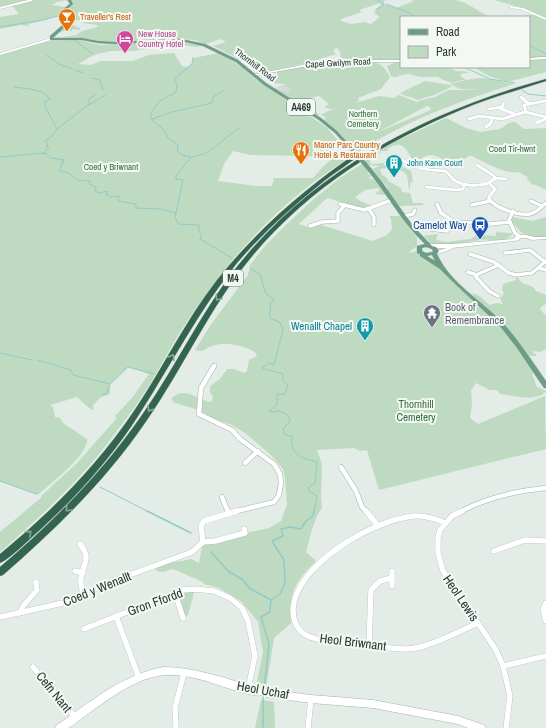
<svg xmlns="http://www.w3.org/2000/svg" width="546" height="728" font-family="'Archivo Narrow',sans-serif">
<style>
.built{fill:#d2dbd5}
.green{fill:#bedac0;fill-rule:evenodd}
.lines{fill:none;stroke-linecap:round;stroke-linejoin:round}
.stream-far1{stroke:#91cbc8;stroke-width:1}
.stream{stroke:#91cbc8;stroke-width:1.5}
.street-far4-casing{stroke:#a6b3ac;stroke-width:2.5}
.street-far3-casing{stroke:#a6b3ac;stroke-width:3.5}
.street-far2-casing{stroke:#a6b3ac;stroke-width:4.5}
.street-far1-casing{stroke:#a6b3ac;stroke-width:5.5}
.street-casing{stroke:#a6b3ac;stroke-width:6}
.secondary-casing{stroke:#a3b6ac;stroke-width:1}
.primary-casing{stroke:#c2c8c5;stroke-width:1}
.highway-casing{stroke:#c2c8c5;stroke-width:1}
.street-far4{stroke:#fff;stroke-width:2}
.street-far3{stroke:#fff;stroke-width:3}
.street-far2{stroke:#fff;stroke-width:3.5}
.street-far1{stroke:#fff;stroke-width:4.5}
.street{stroke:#fff;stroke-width:5.5}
.secondary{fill:#fff;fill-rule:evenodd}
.primary{fill:#6c9d86;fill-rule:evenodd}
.highway{fill:#336450;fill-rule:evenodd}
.primary-bridge-casing{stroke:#c2c8c5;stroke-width:4.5;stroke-linecap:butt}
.primary-bridge{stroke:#6c9d86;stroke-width:4}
.oneway{stroke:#8aa79a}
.labels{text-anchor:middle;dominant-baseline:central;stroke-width:4;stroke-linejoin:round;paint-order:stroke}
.far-food-label{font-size:9px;fill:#c56008;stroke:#f4f8f5;text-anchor:start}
.far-hotel-label{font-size:9px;fill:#b23c85;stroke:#f4f8f5;text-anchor:start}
.far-street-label{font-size:9px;fill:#253b31;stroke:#f4f8f5}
.far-park-label{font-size:9px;fill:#336e3e;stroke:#f4f8f5}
.far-culture-label{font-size:9px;fill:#0d838f;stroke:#f4f8f5;text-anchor:start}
.shield{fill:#f4f8f5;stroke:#63746c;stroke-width:1}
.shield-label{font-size:10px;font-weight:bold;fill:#253b31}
.transit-label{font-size:11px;fill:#164399;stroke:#f4f8f5;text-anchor:end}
.worship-label{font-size:11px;fill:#5b616d;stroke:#f4f8f5;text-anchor:start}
.culture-label{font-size:11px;fill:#0d838f;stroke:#f4f8f5;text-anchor:end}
.park-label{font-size:11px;fill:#336e3e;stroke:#f4f8f5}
.near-street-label{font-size:13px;fill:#253b31;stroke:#f4f8f5}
</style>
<rect width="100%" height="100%" fill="#e3ece6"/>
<!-- built -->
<path class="built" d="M286 84 312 86 319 95 294 100 274 88Z"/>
<!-- green -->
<g class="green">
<path d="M0 0H62L64 1 55 2 56 3 51 5 66 7 69 3 65 0H386L384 1V4L396 8 414 1 411 0C424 0 443 0 456 0 469 3 479 12 490 17H401V60L347 61 340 56 341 54 337 47 333 51 336 54 311 62 261 73 233 56 213 46 226 42 220 39 206 44 194 40 181 39 119 42H106L83 38H57L76 35 82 31 97 27 98 25 82 23 84 21 75 20 72 22V25L80 28V30L73 29 71 32 69 29 57 34 70 22 71 19 68 15C53 16 42 22 28 24L30 26 21 25 0 29V17L19 14 12 6 0 9ZM380 3 382 5 374 10 376 11 374 13 380 17 371 24 364 22 352 24 341 21V19L362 12 359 10Z"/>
<path d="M494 0H546V18L522 8Z"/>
<path d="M528 15H535L546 19V56L529 58V17H523Z"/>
<path d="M74 39 100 45 179 41 201 46 196 47 178 44 133 51H110L94 55 78 64 91 65 101 61H133L149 55 174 53 182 66 187 67 193 64V58L219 53 241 66 254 78 326 127 343 146 312 156 250 155 233 151 224 164 218 181 256 186H272L274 178H313C323 167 335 152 351 151L355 155C286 194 231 255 188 320 172 343 160 369 144 393 136 406 126 419 116 432 84 477 42 515 0 552V532L42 497 41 496 77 463 117 418 115 416 132 398 149 374 128 367 110 384V394L101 397 93 405 94 410 89 408 77 397 50 405 53 407 55 417 60 418 63 423 87 439C89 455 49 484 38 495 25 489 13 486 0 481V55L48 41Z"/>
<path d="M529 59H546V72L507 82 489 76 473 67H529Z"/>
<path d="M353 61C368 62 381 58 390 77L381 89 358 98 359 100 355 103 379 96 394 98 399 95 419 103 418 101 435 97 448 90H482L460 89 450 84C460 82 471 78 482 78 493 78 503 83 514 84 459 101 406 121 357 152L337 131 324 120 326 118 322 115H316L305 108 310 107 320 115 335 108 331 109 324 107 329 104 319 96 306 99 305 104 308 105 302 106 279 92 284 91 287 94 291 91 285 84 274 83 275 81 270 76 277 74V71L308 65ZM420 103 430 107 431 110 378 132 427 106Z"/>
<path d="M399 61H401V67H454L452 69 456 71 471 72 460 74 462 78 467 79 451 83 449 80 450 82C444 81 443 79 438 77 433 76 427 78 422 77 409 76 411 71 396 77L398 78 391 76 387 66Z"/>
<path d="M425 81 451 85V87L434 95 417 100C412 96 405 97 400 93Z"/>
<path d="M446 118 466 128 480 132 500 129 509 123 515 122 524 129 546 128V190L536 185 531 184 530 181 526 179 529 178 519 172C506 175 484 162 472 156H469L454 165C442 162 435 149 422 158L423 160H413C405 148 403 139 387 149L388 151H382L370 159V163L372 164 384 163V165L401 166 411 171 413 182 410 183V189H409L407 175C400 168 390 167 380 169L382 175 387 178 388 181 401 188 402 192 410 193 413 203H422L424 205 401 206 396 204 386 189 388 188 372 169 380 166 369 165 365 161 390 144Z"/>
<path d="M362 164 369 172 367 173 372 176 368 178 376 180 386 193 385 195 375 194 380 190 379 188 365 190 355 197 360 201 372 206C355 211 342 201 327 198L299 224 311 228 321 225 373 241 387 235 392 229 391 219 389 216H401L417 238V246L409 252 411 253 415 251 441 270 497 322 498 324H500L487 308 475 298 472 293 480 296 489 305 497 303 503 304 500 299 504 293 502 290 503 284 516 280V276L522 283 533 287 536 291 546 295V304L542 306 540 309 546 316V349L540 352 534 351 533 353 536 354V356H530L510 332 507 335 535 372 532 374 537 387 546 391V393L542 391 544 394C528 401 516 396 500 394L497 390H490L476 383 471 390 472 404 470 418 478 424 545 396 546 449 379 490 367 450 360 451 354 448 317 450 322 464 321 496 322 508C313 520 310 538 306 552L316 561C294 583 289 592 291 623L274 638 266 689 256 687 263 652 258 622 241 601 219 588 204 584 203 582 173 569 163 572 157 571 154 566C166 563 179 562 191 559L199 563 203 542 269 528 281 521 287 504 285 478 283 469 271 455 245 433 232 425 210 417 199 410 175 403 171 399C184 385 196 399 211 402L213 397 210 392V386L220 379 227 369H234L244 373 247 371 249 360 257 356 255 352C239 344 218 339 203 351L195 350 212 323 248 275 250 265 265 246 288 223 314 199 340 178Z"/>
<path d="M512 217 532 221 546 217V237H532L522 233 510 220Z"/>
<path d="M496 232 512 233V235C505 243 488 239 479 240 465 242 448 248 432 244 428 243 425 240 422 237L433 244 423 236 438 234 436 240 446 242 471 239 477 235 496 236Z"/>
<path d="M195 589 188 615 183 618 175 593Z"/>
<path d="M261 700 274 702 275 728H255Z"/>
</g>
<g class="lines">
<!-- stream-far1 -->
<g class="stream-far1">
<path d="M378 0 383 4"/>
<path d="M386 4 410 13 415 17"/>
<path d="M377 9 383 5"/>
<path d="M0 27 43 20 61 15"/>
<path d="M74 40 93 54"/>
<path d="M529 45 546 54"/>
<path d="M47 55 59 64 72 69"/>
<path d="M193 58 192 64 174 79 177 85 176 92 160 101 150 114 153 121 164 130 168 138 178 145 177 150 182 155 191 157 176 176V179L183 180 175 217 178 224 199 225V232L202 235 200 239 232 258"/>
<path d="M464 67 490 79 515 83"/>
<path d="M75 70 83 73"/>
<path d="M92 78 100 80 103 90"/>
<path d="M14 87C26 89 42 88 50 99L45 102V106L57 129 51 137 45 141 48 145 46 146 49 147 43 154 46 153 51 158 65 160 62 161 64 163H61L60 171 68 173 78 180 90 181V184L96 187 95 191 100 193 108 191 106 194 110 197 119 196 118 201 136 204V208L161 209 176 213"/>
<path d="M522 90 528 94 546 96"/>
<path d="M89 105 105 95"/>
<path d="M152 119 172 112 212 103 213 97 224 90"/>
<path d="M57 129 89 104V99L95 95"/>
<path d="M0 157 43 153"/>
<path d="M192 157C212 155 223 138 239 128"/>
<path d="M251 269 260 274 266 294 274 299 270 305 271 309 269 314 271 319 280 322 283 330 274 365 269 363 262 368 283 374V380L288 386 285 394H277V404L269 412 280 411 288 415 290 421 283 429 285 435 292 436C290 455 301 458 317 462L315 483 308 488 310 492 317 496 314 512"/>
<path d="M0 353 32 360"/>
<path d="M38 360 71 370 73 375 110 384"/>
<path d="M102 395 106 394 110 384 128 367 154 374"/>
<path d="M0 481 36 494 37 493"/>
<path d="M100 487 149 512"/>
</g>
<!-- stream -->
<g class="stream">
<path d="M147 511 191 533"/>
<path d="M211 552 228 571 243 580 249 588 271 600"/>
<path d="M264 690 269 644 261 617 270 612 271 600 280 594 285 583 284 560 272 541 283 536 281 529 290 527 301 529 306 521 313 516 314 511"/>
<path d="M263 695V728"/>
</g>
<!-- street-far4 casing -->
<g class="street-far4-casing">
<g id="street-far4">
<path d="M511 7 523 9 546 19"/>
<path d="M0 8 32 0"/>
<path d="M0 54 51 39"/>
</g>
</g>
<!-- street-far3 casing -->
<g class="street-far3-casing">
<g id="street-far3">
<path d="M521 97 529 104"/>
<path d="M500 108 514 114"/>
<path d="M489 109 502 107 504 103"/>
<path d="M526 112 524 105 545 101"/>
<path d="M469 119 479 116 502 119 525 112 546 117"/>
<path d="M536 123 546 119"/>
<path d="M486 127 491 123 492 119"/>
<path d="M398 157C413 169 427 170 445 171 449 173 451 178 454 180 464 187 487 188 495 178L494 176 477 165"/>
<path d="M495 178 506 179"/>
<path d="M426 187 456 190 463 189 465 184"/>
<path d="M489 200V197L495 189 490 184"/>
</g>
</g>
<!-- street-far2 casing -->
<g class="street-far2-casing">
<g id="street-far2">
<path d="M489 199C495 208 519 216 530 214 536 213 541 207 546 203"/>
<path d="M531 201 542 206"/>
<path d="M340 204 364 210 392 200"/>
<path d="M437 204 441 213 456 223"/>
<path d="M472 205 490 201"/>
<path d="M369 209 374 217V225"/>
<path d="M513 211 509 220 515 233 519 236"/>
<path d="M404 216 413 214 415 210"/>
<path d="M425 225 430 229 447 231 451 225 458 222 490 224 510 222"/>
<path d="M310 226 322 222 338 221V213L345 205"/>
<path d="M505 253 530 250 545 262"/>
<path d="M470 254 494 262 509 273 516 275 532 273 546 261"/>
<path d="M539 268 546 270"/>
<path d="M468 272 477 275"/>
<path d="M498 296 489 291 476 277 478 274 499 265"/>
</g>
</g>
<!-- street-far1 casing -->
<g class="street-far1-casing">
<g id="street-far1">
<path d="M214 366 201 388 199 414 232 430 240 439 274 464 280 474 281 483 279 495 274 502 233 512"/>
<path d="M245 463 258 451"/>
<path d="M341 467 356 491 362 507 367 512"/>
<path d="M222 497 228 512"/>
<path d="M460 512C487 497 516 491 546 488"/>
</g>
</g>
<!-- street casing -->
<g class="street-casing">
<g id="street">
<path d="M228 511 229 514"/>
<path d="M366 511 378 526"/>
<path d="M462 511 452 516 440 530 438 538V553L443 571 496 650 503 666 510 696 506 728"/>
<path d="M446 523C436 519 425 515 414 516 373 520 296 564 293 609 293 618 295 627 303 633 315 642 335 641 350 643 368 645 388 649 407 649 426 649 460 631 478 623"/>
<path d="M203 542 215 541 245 533 244 529"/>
<path d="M80 544C92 559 83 562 81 578 80 583 82 589 83 594"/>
<path d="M494 551 525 540 546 541"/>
<path d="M75 571 83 573"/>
<path d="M392 571V586"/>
<path d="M175 593 183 618"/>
<path d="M546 603 543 610 546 621"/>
<path d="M20 613 23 606 37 590 36 582"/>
<path d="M116 616 139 678"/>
<path d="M0 617 63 603 113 581 192 552 203 542 201 526 204 521 237 511"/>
<path d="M84 629 183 590 195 589 214 591 230 598 242 608 248 621 255 656 248 689"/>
<path d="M369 645 371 590 380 581 392 578"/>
<path d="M503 666 546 656"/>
<path d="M33 667 75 717"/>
<path d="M176 728 175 708 184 673"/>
<path d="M308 728 311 699"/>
</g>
</g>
<!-- secondary casing -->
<g class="secondary-casing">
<g id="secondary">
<path d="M546 57V59L529 60V58Z"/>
<path d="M347 60H401V62H347L313 65 253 76 251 75 313 63Z"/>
<path d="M519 235H526L535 237H546V239L532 240 526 238H520L519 240 514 241 452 248V249L435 255 433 254V252L447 248H430L427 246 430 244H453L513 239 515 238 514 237Z"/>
<path d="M164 667C197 667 228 680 260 688L263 690 266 689 311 695 373 700 458 716 484 725 486 728H468L458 724 373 708 311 703 266 697 263 695C254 698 222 686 212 683 197 678 180 674 164 675 136 678 110 698 88 714 83 717 72 727 68 728 64 728 59 728 55 728L57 725C90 702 123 674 164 667Z"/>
</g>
</g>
<!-- primary casing -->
<g class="primary-casing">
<g id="primary">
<path d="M68 0H71L73 4 65 11 70 22 53 38H82L98 41 115 42 181 39 205 44 238 60 266 83 321 118 337 131 355 151 352 152 335 133 319 120 264 85 236 62 203 46 181 41 115 44 98 43 82 40H50V36L66 22 61 11 70 4Z"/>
<path d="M362 162H366L382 182 413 226 432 246 436 247 439 251 437 254C450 283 481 300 502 322 519 340 532 361 546 381V388H544L517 348 499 325 452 281 440 269 420 256V254L417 253V246L425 244C400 221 385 189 362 164ZM426 247 432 249 433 252 426 253 422 251V248ZM432 255 435 261 427 256Z"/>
</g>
</g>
<!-- highway casing -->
<g class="highway-casing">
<g id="highway">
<path d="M546 79V81C518 90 490 98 463 109 382 142 305 191 249 260 209 309 183 368 147 420 107 479 57 528 3 575L0 576V567C53 522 102 473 142 415 178 364 204 305 245 257 322 165 432 110 546 79Z"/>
<path d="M360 151 364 152C359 157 351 161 345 166 336 172 326 179 318 186 289 209 261 235 237 263 199 310 172 363 140 413 113 456 79 494 42 528 33 536 10 559 0 563V554C51 512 98 465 134 411 163 368 185 321 217 280 258 229 306 187 360 151Z"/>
</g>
</g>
<!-- street-far4 -->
<use href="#street-far4" class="street-far4"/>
<!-- street-far3 -->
<use href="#street-far3" class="street-far3"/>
<!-- street-far2 -->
<use href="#street-far2" class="street-far2"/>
<!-- street-far1 -->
<use href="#street-far1" class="street-far1"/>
<!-- street -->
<use href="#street" class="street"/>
<!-- secondary -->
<use href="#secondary" class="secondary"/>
<!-- primary -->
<use href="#primary" class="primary"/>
<!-- highway -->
<use href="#highway" class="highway"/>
<!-- primary-bridge casing -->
<g class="primary-bridge-casing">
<path id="primary-bridge" d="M353 151 364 163"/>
</g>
<!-- primary-bridge -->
<use href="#primary-bridge" class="primary-bridge"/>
</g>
<!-- one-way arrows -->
<defs><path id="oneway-chevron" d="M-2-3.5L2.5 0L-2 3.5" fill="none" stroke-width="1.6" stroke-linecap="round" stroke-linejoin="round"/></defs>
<g class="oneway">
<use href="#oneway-chevron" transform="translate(218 298) rotate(126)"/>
<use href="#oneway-chevron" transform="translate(172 357) rotate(-59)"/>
<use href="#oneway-chevron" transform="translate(150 409) rotate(122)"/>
<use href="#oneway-chevron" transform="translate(68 509) rotate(134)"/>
<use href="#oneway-chevron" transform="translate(29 533) rotate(-42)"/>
</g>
<!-- icons -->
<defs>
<g id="bar-pin" transform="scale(0.9)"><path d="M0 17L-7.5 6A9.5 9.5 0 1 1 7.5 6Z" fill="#e8710a" stroke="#f4f8f5"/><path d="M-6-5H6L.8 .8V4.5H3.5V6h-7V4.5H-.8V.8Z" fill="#fff"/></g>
<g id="hotel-pin" transform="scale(0.9)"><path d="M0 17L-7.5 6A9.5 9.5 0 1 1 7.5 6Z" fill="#d1479c" stroke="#f4f8f5"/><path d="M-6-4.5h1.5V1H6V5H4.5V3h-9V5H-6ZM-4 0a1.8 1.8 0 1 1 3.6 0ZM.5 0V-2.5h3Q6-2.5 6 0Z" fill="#fff"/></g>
<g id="restaurant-pin" transform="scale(0.9)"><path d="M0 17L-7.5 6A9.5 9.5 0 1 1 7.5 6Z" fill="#e8710a" stroke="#f4f8f5"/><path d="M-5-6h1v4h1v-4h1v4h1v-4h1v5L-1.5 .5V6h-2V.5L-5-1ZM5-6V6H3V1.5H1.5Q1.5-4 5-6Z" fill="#fff"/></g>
<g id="building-pin" transform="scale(0.9)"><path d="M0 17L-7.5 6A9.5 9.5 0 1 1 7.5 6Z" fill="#0f9aa8" stroke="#f4f8f5"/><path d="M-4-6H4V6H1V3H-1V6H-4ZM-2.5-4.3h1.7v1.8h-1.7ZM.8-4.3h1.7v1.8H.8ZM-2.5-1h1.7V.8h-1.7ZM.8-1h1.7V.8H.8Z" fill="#fff"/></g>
<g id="bus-pin" transform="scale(0.9)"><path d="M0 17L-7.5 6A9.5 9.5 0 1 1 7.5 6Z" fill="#1a4fb4" stroke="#f4f8f5"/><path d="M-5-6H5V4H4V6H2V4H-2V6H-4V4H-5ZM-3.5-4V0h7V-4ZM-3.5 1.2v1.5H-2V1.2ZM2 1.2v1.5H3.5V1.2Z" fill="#fff"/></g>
<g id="temple-pin" transform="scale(0.9)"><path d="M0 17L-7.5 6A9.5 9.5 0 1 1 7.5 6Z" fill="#6b7280" stroke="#f4f8f5"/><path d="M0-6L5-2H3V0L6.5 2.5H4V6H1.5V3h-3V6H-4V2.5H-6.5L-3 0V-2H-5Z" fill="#fff"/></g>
</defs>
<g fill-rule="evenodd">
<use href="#bar-pin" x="67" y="17"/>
<use href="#hotel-pin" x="125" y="39"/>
<use href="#restaurant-pin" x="301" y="150"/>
<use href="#building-pin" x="394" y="163"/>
<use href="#bus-pin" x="480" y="225"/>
<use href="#temple-pin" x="432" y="313"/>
<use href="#building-pin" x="365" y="326"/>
</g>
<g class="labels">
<!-- far-food labels -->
<g class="far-food-label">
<text x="80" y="17">Traveller's Rest</text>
<text x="314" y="145">Manor Parc Country<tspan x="314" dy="10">Hotel &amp; Restaurant</tspan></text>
</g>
<!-- far-hotel labels -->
<g class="far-hotel-label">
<text x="138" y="34">New House<tspan x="138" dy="10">Country Hotel</tspan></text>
</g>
<!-- far-street labels -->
<g class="far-street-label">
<text transform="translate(338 63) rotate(-3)">Capel Gwilym Road</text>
<text transform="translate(255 65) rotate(37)">Thornhill Road</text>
</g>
<!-- far-park labels -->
<g class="far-park-label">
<text x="363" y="114">Northern<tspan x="363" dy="10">Cemetery</tspan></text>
<text x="512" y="149">Coed Tir-hwnt</text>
<text x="111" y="167">Coed y Briwnant</text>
</g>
<!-- far-culture labels -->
<g class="far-culture-label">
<text x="407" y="163">John Kane Court</text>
</g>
<!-- shield labels -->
<g class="shield">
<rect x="287" y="99" width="28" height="16" rx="3"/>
<rect x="223" y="270" width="20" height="16" rx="3"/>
</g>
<g class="shield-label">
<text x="301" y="107">A469</text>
<text x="233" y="278">M4</text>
</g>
<!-- transit labels -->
<g class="transit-label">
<text x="467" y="225">Camelot Way</text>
</g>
<!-- worship labels -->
<g class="worship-label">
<text x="445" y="307">Book of<tspan x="445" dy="13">Remembrance</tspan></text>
</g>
<!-- culture labels -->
<g class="culture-label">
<text x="352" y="326">Wenallt Chapel</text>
</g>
<!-- park labels -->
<g class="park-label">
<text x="416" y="404">Thornhill<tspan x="416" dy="13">Cemetery</tspan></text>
</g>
<!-- near-street labels -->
<g class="near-street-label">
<text transform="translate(97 589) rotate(-22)">Coed y Wenallt</text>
<text transform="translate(461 598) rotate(56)">Heol Lewis</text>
<text transform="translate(155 602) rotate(-20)">Gron Ffordd</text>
<text transform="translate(353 642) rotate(7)">Heol Briwnant</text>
<text transform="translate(263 690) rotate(10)">Heol Uchaf</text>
<text transform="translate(54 692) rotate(51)">Cefn Nant</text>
</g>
</g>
<!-- legend -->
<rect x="400" y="16" width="130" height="52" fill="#f4f8f5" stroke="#a1aca7"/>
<rect x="408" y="29" width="20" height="6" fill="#6c9d86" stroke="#a1aca7"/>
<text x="436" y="36" font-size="12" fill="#253b31">Road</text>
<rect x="408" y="46" width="20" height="12" fill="#bedac0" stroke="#a1aca7"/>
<text x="436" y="56" font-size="12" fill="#253b31">Park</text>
</svg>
